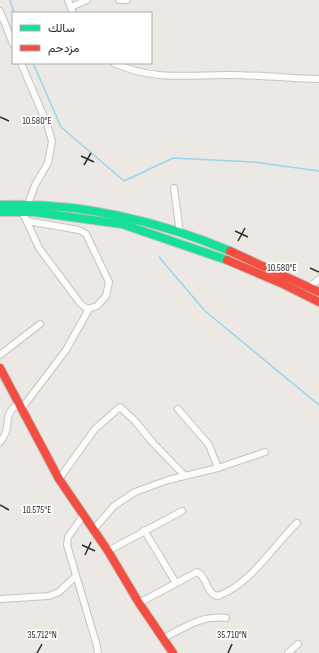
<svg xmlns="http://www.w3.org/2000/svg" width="319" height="653" font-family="'Sofia Sans Condensed',Vazirmatn,sans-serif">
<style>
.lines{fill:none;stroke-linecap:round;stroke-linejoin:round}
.stream{stroke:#99d6ec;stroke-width:1.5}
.street-casing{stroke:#c5c4c5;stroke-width:8}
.fast-casing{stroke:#c5c4c5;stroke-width:10}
.jam-casing{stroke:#c5c4c5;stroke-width:10}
.street{stroke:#fcfcfb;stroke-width:6}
.fast{stroke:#16e098;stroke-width:8}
.jam{stroke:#f24e42;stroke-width:8}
.ticks{fill:none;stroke:#2e2e2e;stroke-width:1.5}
.ticks-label{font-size:10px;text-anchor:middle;fill:#2e2e2e;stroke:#fff;stroke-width:3.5;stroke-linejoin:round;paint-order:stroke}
</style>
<rect width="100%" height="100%" fill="#ece8e4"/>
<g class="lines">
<!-- stream -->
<g class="stream">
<path d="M10 0 14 13"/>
<path d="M33 63 61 127 124 181 173 158 254 162 319 171"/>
<path d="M159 257 205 311 319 405"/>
</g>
<!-- street casing -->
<g class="street-casing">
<g id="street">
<path d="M68 0 73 13"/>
<path d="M119 0H127"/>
<path d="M71 7 87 0"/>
<path d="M0 11 13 44"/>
<path d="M21 63 47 124 52 141 48 163 35 185 28 204"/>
<path d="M114 63C151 81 190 75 230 75 259 75 289 78 319 79"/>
<path d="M174 188 180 233"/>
<path d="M22 211 39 248 80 303 87 309 97 306 106 296 109 282 86 234 79 230 27 221"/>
<path d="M309 287 319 279"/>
<path d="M0 355 40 324"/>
<path d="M22 408 66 350 89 309"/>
<path d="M178 409 209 445 218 468"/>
<path d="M0 442C14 426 0 416 19 403"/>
<path d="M59 479 95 429 120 407 135 421 153 443 185 476"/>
<path d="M83 516 68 537 67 545 97 646 98 653"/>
<path d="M93 530 114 506 135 492 168 480 218 468 265 452"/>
<path d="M144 530 176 583"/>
<path d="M108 551 182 511"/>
<path d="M0 599 49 596 59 592 76 576"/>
<path d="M139 603 197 572C208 577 205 593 218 596 252 583 272 547 297 523"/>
<path d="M164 638C185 627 202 615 226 618"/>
<path d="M288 653 298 644"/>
</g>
</g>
<!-- fast casing -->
<g class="fast-casing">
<g id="fast">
<path d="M0 205C80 202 156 220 230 251"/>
<path d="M0 212H34L122 224 227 260"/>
</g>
</g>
<!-- jam casing -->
<g class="jam-casing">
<g id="jam">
<path d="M230 251 319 292"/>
<path d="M227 260 283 284 319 302"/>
<path d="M0 368 59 479 108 551 139 603 173 653"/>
</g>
</g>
<!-- street -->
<use href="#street" class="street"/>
<!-- fast -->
<use href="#fast" class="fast"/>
<!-- jam -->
<use href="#jam" class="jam"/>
</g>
<!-- ticks -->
<path class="ticks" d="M0 117 9 121M81 156 94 162M84 165 91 153M235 231 248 237M238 241 245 228M310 268 319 272M0 505 9 510M82 545 95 551M85 555 91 542M37 653 42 644M228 653 232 644"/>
<g class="ticks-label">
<text x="37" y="124">10.580°E</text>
<text x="282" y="271">10.580°E</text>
<text x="37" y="513">10.575°E</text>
<text x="42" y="638">35.712°N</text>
<text x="232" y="638">35.710°N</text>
</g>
<!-- legend -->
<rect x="12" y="12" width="140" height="52" fill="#ffffff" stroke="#ababab"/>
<rect x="20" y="25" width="20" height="6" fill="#16e098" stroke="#ababab"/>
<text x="48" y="32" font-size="12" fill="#2e2e2e">سالك</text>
<rect x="20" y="45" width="20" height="6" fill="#f24e42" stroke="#ababab"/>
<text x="48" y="52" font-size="12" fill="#2e2e2e">مزدحم</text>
</svg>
